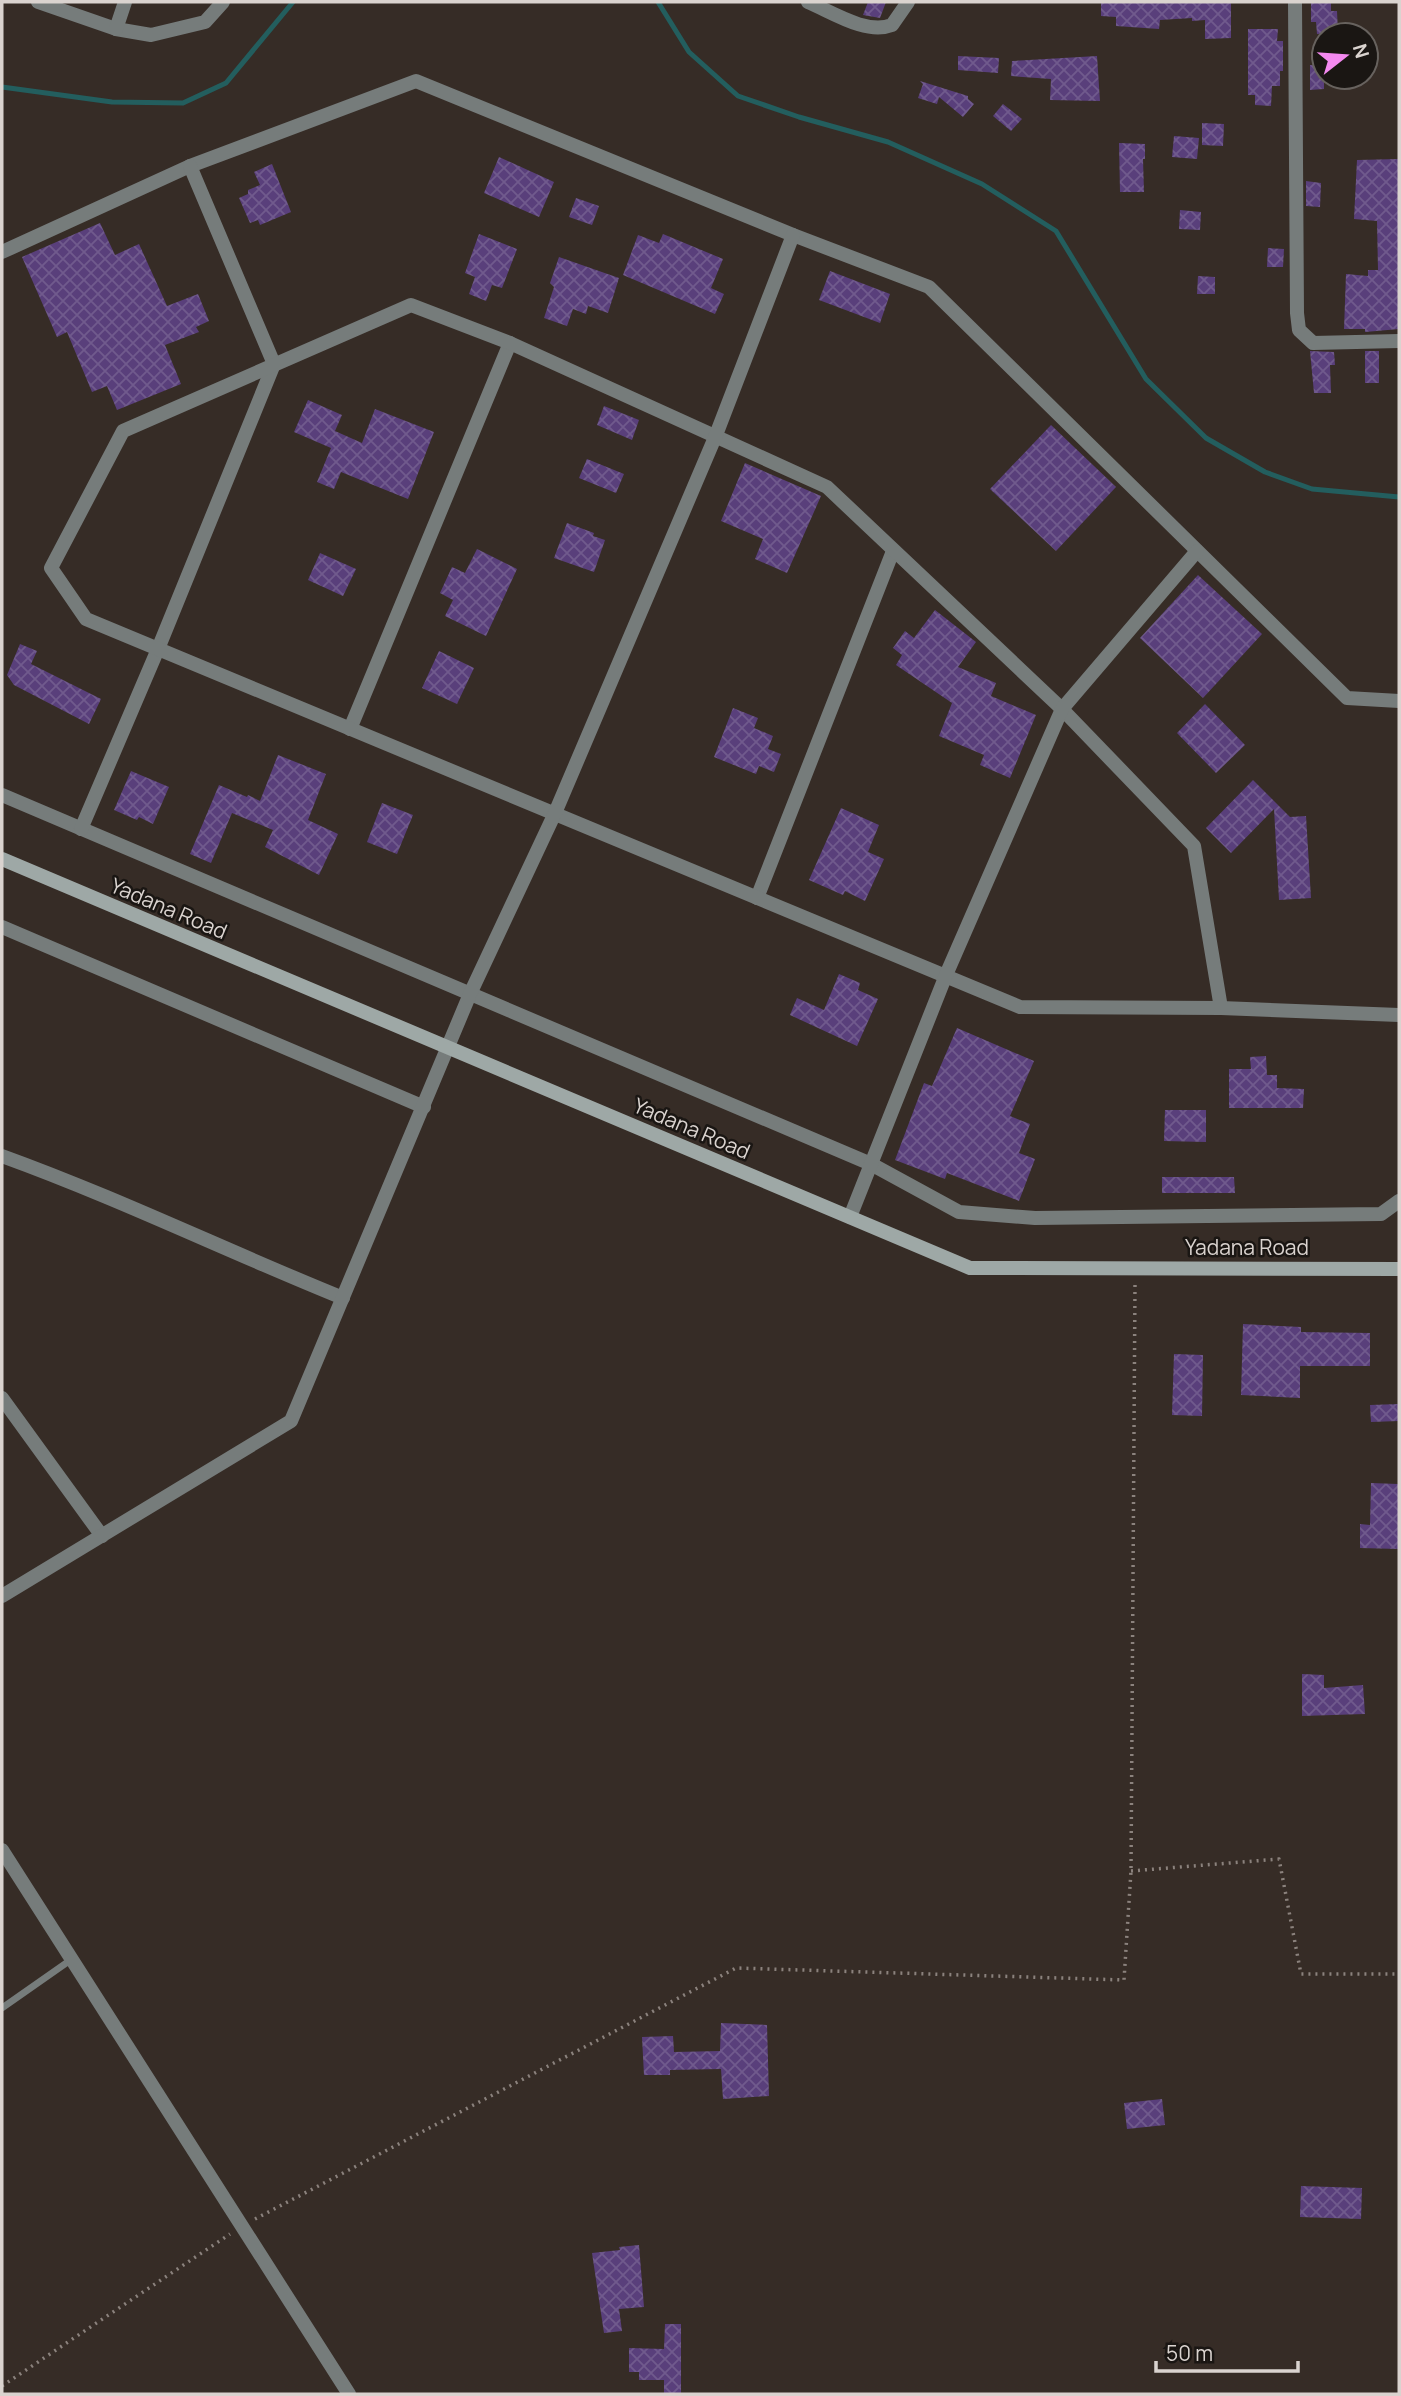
<svg xmlns="http://www.w3.org/2000/svg" width="1401" height="2396" font-family="Manrope,sans-serif">
<style>
.lines{fill:none;stroke-linecap:round;stroke-linejoin:round}
.stream{stroke:#235e5e;stroke-width:5}
.building{fill:url(#building-cross-hatch)}
.path{stroke:#8b827d;stroke-width:3.5;stroke-dasharray:2 5;stroke-linecap:butt}
.lane{stroke:#767c7b;stroke-width:7}
.street{stroke:#767c7b;stroke-width:14}
.secondary{stroke:#9ea8a6;stroke-width:14}
.labels{text-anchor:middle;dominant-baseline:central;stroke-width:5;stroke-linejoin:round;paint-order:stroke}
.street-label{font-size:21px;fill:#dad3cf;stroke:#1a1613}
</style>
<defs>
<pattern id="building-cross-hatch" width="8" height="8" patternUnits="userSpaceOnUse" patternTransform="scale(1.75)"><rect width="8" height="8" fill="#593f7b"/><path d="M0 0l8 8M0 8l8-8" fill="none" stroke="#705a8d"/></pattern>
</defs>
<rect width="100%" height="100%" fill="#362c26"/>
<g class="lines">
<!-- stream -->
<g class="stream">
<path d="M658 2 689 52 738 96 799 117 888 142 982 184 1056 231 1146 379 1206 438 1265 472 1312 489 1399 497"/>
<path d="M2 87 112 102 183 103 226 83 293 2"/>
</g>
</g>
<!-- building -->
<g class="building">
<path d="M868 2H886L880 18 863 15Z"/>
<path d="M1101 2H1231V38L1205 39V20L1192 21V18L1160 20 1159 29 1116 26V17L1101 16Z"/>
<path d="M1311 2H1331V11H1337L1338 33 1317 34 1316 22H1311Z"/>
<path d="M1248 29H1278L1277 41H1283V71H1280V86H1272L1271 106 1255 105V95H1248Z"/>
<path d="M958 56 999 58 998 73 958 70Z"/>
<path d="M1097 56 1100 101 1050 100 1051 79 1011 76 1012 61Z"/>
<path d="M1310 65 1324 66V89L1310 90Z"/>
<path d="M920 81 968 96V99L974 104 963 117 939 97 937 104 918 98 923 84Z"/>
<path d="M1003 104 1022 119 1011 131 993 116Z"/>
<path d="M1202 123 1224 124 1223 146 1202 145Z"/>
<path d="M1174 136 1199 138 1197 159 1172 157Z"/>
<path d="M1119 143 1145 144V159H1143L1144 192H1120Z"/>
<path d="M499 157 554 182 539 217 484 193Z"/>
<path d="M1399 159V329L1365 332V329H1344L1346 274 1368 276V270H1378L1377 221 1354 219 1357 160Z"/>
<path d="M272 164 291 212 260 225 258 220 250 223 239 198 248 194V190L260 185 254 172Z"/>
<path d="M1306 181 1321 183 1320 207 1306 206Z"/>
<path d="M576 198 599 206 592 225 569 217Z"/>
<path d="M1180 210 1201 212 1200 230 1179 229Z"/>
<path d="M100 223 115 255 139 244 167 306 198 294 209 321 196 327 199 332 165 345 181 384 117 410 107 386 92 392 67 332 57 337 22 257Z"/>
<path d="M479 234 517 249 502 288 492 285 486 301 469 294 475 277 465 273Z"/>
<path d="M663 234 723 259 711 288 724 294 715 314 623 275 638 235 659 243Z"/>
<path d="M1268 248 1284 249 1283 267H1267Z"/>
<path d="M559 257 619 278 608 313 588 306 586 314 573 309 567 326 544 318 554 287 550 283Z"/>
<path d="M830 271 890 294 880 323 819 300Z"/>
<path d="M1198 276 1215 277V294H1197Z"/>
<path d="M1310 351 1334 352 1335 365H1330L1331 393H1314Z"/>
<rect x="1365" y="351" width="14" height="32"/>
<path d="M308 400 342 415 335 431 362 443 375 409 434 432 408 499 341 472 334 489 317 482 331 448 294 432Z"/>
<path d="M604 406 639 420 632 440 597 425Z"/>
<path d="M1051 425 1116 487 1056 551 990 489Z"/>
<path d="M587 459 624 474 616 493 579 478Z"/>
<path d="M745 463 821 496 787 573 755 559 763 539 721 521Z"/>
<path d="M567 523 594 533 593 536 605 540 594 572 554 558Z"/>
<path d="M477 549 517 569 486 636 445 616 453 600 440 593 452 567 465 573Z"/>
<path d="M320 553 356 569 343 596 308 580Z"/>
<path d="M1198 575 1262 634 1203 698 1140 638Z"/>
<path d="M935 610 976 642 958 667 996 683 991 696 1036 715 1010 778 980 765 984 755 939 736 952 703 896 665 902 655 893 648 905 631 914 638Z"/>
<path d="M20 644 37 651 31 664 101 699 89 724 14 685 7 675Z"/>
<path d="M439 651 474 668 457 704 422 688Z"/>
<path d="M1205 704 1245 745 1216 773 1177 733Z"/>
<path d="M733 708 758 718 754 728 773 736 768 749 781 754 774 772 759 766 756 774 714 757Z"/>
<path d="M278 755 326 774 308 820 338 834 319 875 265 847 273 830 232 813 211 863 190 854 219 785 247 797 248 795 260 801Z"/>
<path d="M131 771 169 787 153 824 139 817 137 820 114 810Z"/>
<path d="M1253 780 1290 817 1306 816 1311 898 1279 900 1274 809 1231 853 1206 828Z"/>
<path d="M382 803 413 815 397 854 367 842Z"/>
<path d="M841 808 879 825 868 852 884 859 865 901 845 891 843 895 809 880Z"/>
<path d="M839 974 860 983 858 990 878 999 857 1046 790 1015 797 998 824 1010Z"/>
<path d="M957 1028 1034 1061 1010 1116 1030 1124 1019 1153 1035 1159 1019 1201 947 1173 945 1179 895 1160 924 1083 932 1086Z"/>
<path d="M1266 1056 1267 1075H1277V1088L1304 1089 1303 1108H1229V1069H1251L1250 1057Z"/>
<path d="M1165 1110H1206V1142L1164 1141Z"/>
<path d="M1162 1177H1234L1235 1193H1162Z"/>
<path d="M1243 1324 1301 1327V1332L1370 1333V1366H1300V1398L1241 1395Z"/>
<path d="M1174 1354 1203 1355 1202 1416 1172 1415Z"/>
<path d="M1399 1404V1421L1371 1422 1370 1405Z"/>
<path d="M1371 1483 1398 1484 1399 1549 1360 1548V1524L1370 1525Z"/>
<path d="M1302 1674 1324 1675V1688L1363 1685 1365 1714 1302 1716Z"/>
<path d="M721 2023 767 2025 769 2096 723 2099 721 2069 670 2070V2075H644L642 2037 673 2036 674 2052 720 2051Z"/>
<path d="M1162 2099 1165 2125 1127 2129 1124 2103Z"/>
<path d="M1301 2186 1362 2188 1361 2219 1300 2217Z"/>
<path d="M639 2245 644 2307 619 2309 622 2331 604 2333 592 2253 620 2250 619 2247Z"/>
<path d="M665 2324H681V2394H664V2380H639V2372H629V2348L664 2349Z"/>
</g>
<g class="lines">
<!-- path -->
<g class="path">
<path d="M1131 1871 1279 1859 1301 1974H1399"/>
<path d="M255 2219 736 1968 1124 1980 1131 1871 1135 1285"/>
<path d="M2 2386 230 2234"/>
</g>
<!-- lane -->
<path class="lane" d="M2 2008 72 1959"/>
<!-- street -->
<g class="street">
<path d="M38 2 116 29 151 35 205 22 223 2"/>
<path d="M808 2C832 12 866 35 892 25L908 2"/>
<path d="M1295 2 1297 313 1299 330 1313 343 1399 341"/>
<path d="M116 29 125 2"/>
<path d="M2 252 190 166 416 81 793 235 929 287 1347 698 1399 701"/>
<path d="M350 729 510 343"/>
<path d="M2 795 871 1164 959 1212 1035 1218 1381 1214 1399 1201"/>
<path d="M81 829 158 649 274 364 190 166"/>
<path d="M757 898 893 551"/>
<path d="M2 927 424 1107"/>
<path d="M1221 1008 1194 846 1062 709 827 487 510 343 411 305 123 431 51 568 86 619 1020 1007 1221 1008 1399 1015"/>
<path d="M2 1156C118 1198 229 1252 343 1298"/>
<path d="M850 1217 946 975 1062 709 1197 551"/>
<path d="M2 1398 102 1536"/>
<path d="M2 1596 291 1421 470 994 555 813 716 435 793 235"/>
<path d="M2 1850 349 2394"/>
</g>
<!-- secondary -->
<path class="secondary" d="M2 859 970 1268 1399 1269"/>
</g>
<g class="labels">
<!-- street labels -->
<g class="street-label">
<text transform="translate(169 908) rotate(23)">Yadana Road</text>
<text transform="translate(692 1128) rotate(23)">Yadana Road</text>
<text x="1247" y="1247">Yadana Road</text>
</g>
</g>
<!-- border -->
<rect width="1401" height="2396" fill="none" stroke="#dad3cf" stroke-width="7"/>
<!-- north arrow -->
<g transform="translate(1345 56) rotate(73)"><circle r="33" fill="#1a1613" stroke="#67625e" stroke-width="2"/>
<path d="M0-5L12 26L0 18L-12 26Z" fill="#f489f0"/>
<text y="-10" font-size="19" font-weight="bold" text-anchor="middle" fill="#dad3cf">N</text>
</g>
<!-- scale -->
<path d="M1156 2361v10h142v-10" fill="none" stroke="#dad3cf" stroke-width="3.5"/>
<text x="1166" y="2361" font-size="21" fill="#dad3cf" stroke="#1a1613" stroke-width="5" paint-order="stroke">50 m</text>
</svg>
